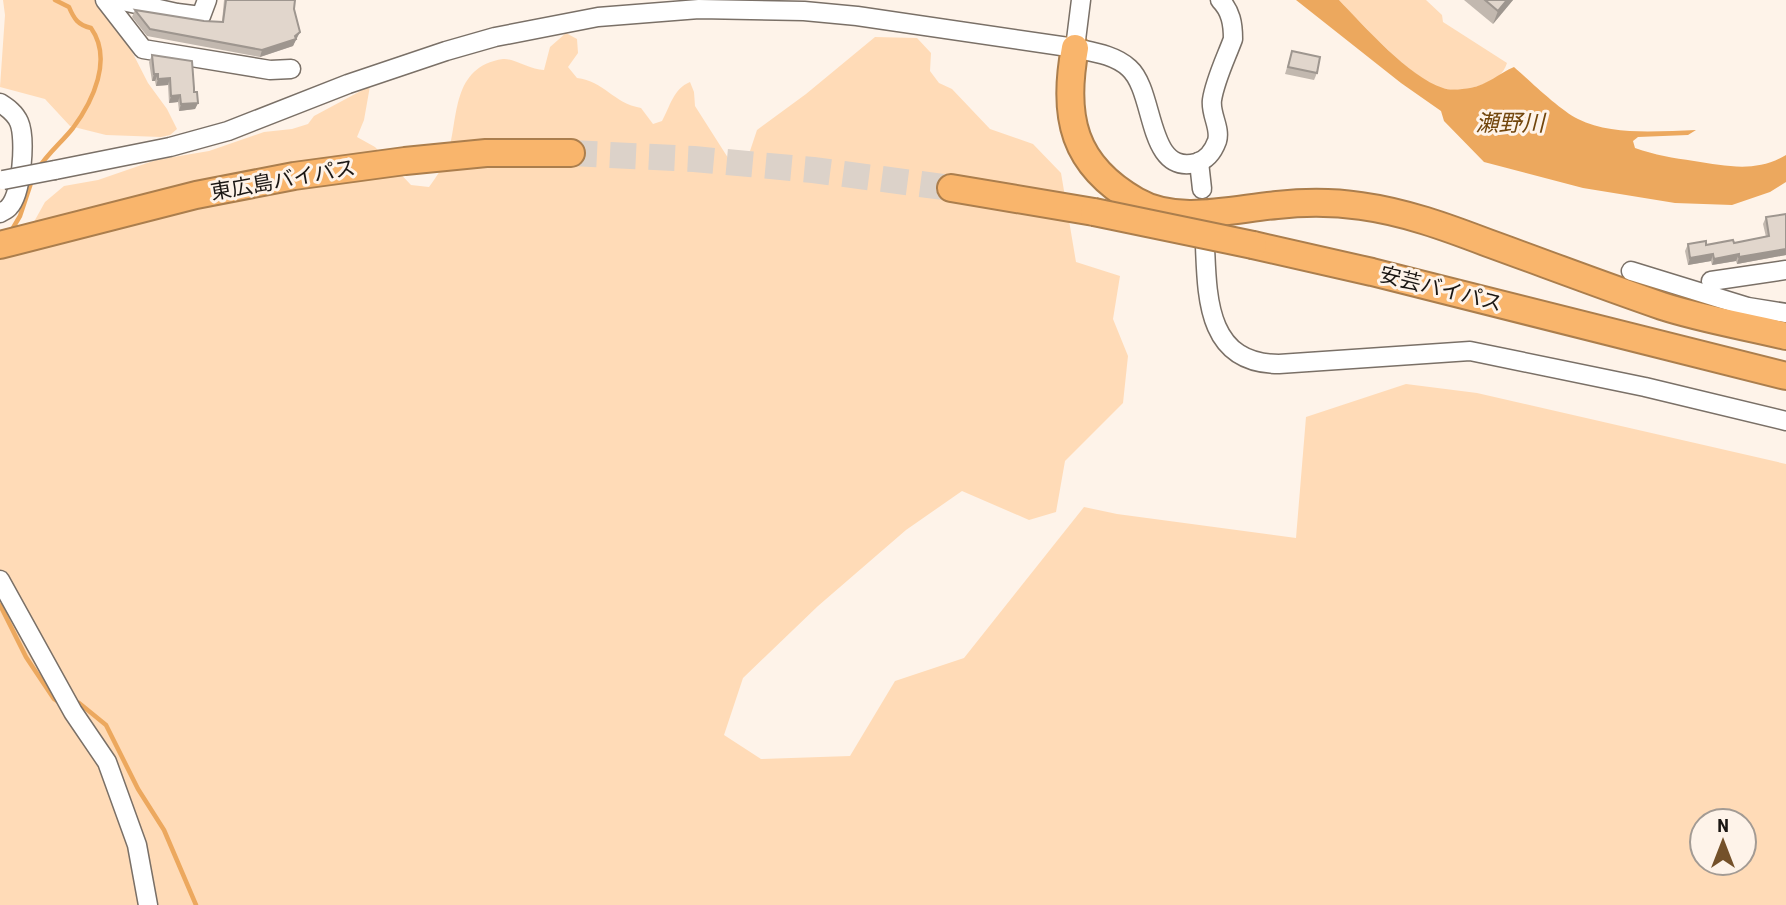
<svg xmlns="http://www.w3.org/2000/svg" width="1786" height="905" font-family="'Roboto Condensed','Noto Sans JP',sans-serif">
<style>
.green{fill:#ffdbb7;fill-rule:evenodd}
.water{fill:#eca85e}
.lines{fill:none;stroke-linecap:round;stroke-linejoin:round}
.stream{stroke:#eca85e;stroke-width:4.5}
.highway-tunnel{stroke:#dcd2c9;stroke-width:26;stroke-dasharray:26 13;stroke-linecap:butt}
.minor-casing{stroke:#7a7067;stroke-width:21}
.highway-casing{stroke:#ab7e4d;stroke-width:30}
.minor{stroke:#fff;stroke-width:18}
.highway{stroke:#f9b56c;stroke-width:26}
.minor-bridge-casing{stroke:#7a7067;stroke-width:21;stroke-linecap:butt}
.highway-bridge-casing{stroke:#ab7e4d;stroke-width:30;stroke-linecap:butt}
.minor-bridge{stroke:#fff;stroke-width:18}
.highway-bridge{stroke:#f9b56c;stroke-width:26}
.wall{fill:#c2b8af}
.shaded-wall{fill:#9e968f}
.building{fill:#e1d6cc;stroke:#9e968f;stroke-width:2}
.labels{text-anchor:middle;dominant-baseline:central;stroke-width:6;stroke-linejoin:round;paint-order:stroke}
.street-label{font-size:21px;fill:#1b1714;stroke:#fef3e9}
.water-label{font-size:23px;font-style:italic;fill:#72460c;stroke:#fef3e9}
</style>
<rect width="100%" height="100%" fill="#fef3e9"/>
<!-- green -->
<g class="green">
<path d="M3 0H95L128 44 148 83 167 109 177 129 170 135 161 137 106 135 70 126 45 99 0 87 5 15Z"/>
<path d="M1339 0H1426L1442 15 1443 22 1507 63C1503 75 1495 79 1484 84 1473 88 1459 91 1446 89 1417 85 1360 22 1339 0Z"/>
<path d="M566 33 577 39 578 53 568 67 577 78C604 81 613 103 641 108L653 124 662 121C670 107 673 89 690 82L694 92 695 106 730 161 748 157 757 130 806 94 875 37 917 38 931 53 930 71 939 83 952 89 990 129 1033 144 1061 173 1076 262 1120 276 1113 319 1128 356 1123 403 1065 461 1056 512 1029 520 962 491 906 530 818 606 743 678 724 735 761 759 850 756 895 681 964 658 1084 507 1117 514 1296 538 1306 417 1406 384 1477 393 1786 464V905H0V259L30 229 45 202 64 186 98 180 156 160 209 151 264 132 292 129 308 124 314 116 370 86 364 120 357 137 375 147 411 185 429 187C436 177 445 165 448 154 459 117 451 67 503 59 514 58 530 70 544 70L550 47ZM1702 821H1744V863H1702Z"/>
</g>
<!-- water -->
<path class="water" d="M1296 0H1339C1364 26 1409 77 1443 88 1450 91 1463 89 1470 88 1488 85 1499 73 1514 67 1530 81 1560 110 1578 119 1612 136 1659 131 1696 130L1688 135 1638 137 1633 141 1635 148C1655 155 1673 158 1694 161 1727 166 1756 173 1786 155V182L1770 192 1732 205 1675 203 1583 188 1484 162 1444 121 1441 111 1401 83Z"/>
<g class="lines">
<!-- stream -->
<g class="stream">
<path d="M38 169C47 154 62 142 73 128 93 101 113 59 91 28 78 25 74 19 69 7L55 0"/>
<path d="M10 233 20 216 32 180"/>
<path d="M0 605 26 657 54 699 60 703"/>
<path d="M72 701 79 703 106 725 138 789 164 830 196 905"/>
</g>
<!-- highway-tunnel -->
<path class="highway-tunnel" d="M571 153 694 159 813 170 951 188"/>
<!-- minor casing -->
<g class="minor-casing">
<g id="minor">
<path d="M105 0 143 49 270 70 291 69"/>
<path d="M118 0 177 13 201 16 207 0"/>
<path d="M1075 48 1081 0"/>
<path d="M0 103C8 108 15 113 19 122 26 138 22 194 9 207 7 210 3 211 0 213"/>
<path d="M1199 162 1202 189"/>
<path d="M55 170 170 147 228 131 348 84 446 51 495 37 598 17 699 9 804 11 857 16 1075 48C1093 52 1115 55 1129 68 1156 92 1146 175 1196 163 1207 160 1213 152 1217 141 1221 128 1210 114 1212 100 1215 80 1226 58 1233 39 1233 24 1231 11 1220 0"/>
<path d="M1204 226C1208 283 1199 364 1279 364L1470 351 1645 387 1786 421"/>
<path d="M1631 271 1748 307 1786 313"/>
<path d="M1711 281 1786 270"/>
<path d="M0 580 73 712 107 762 137 845 148 905"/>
</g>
</g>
<!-- highway casing -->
<g class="highway-casing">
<g id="highway">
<path d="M1075 48C1062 117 1073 165 1136 201 1177 225 1233 209 1277 205 1304 202 1334 202 1361 206 1405 212 1446 227 1488 243 1546 264 1604 286 1662 306 1702 319 1745 326 1786 336"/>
<path d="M951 188 1094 212"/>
<path d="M0 245 196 195 294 176 405 161 486 153H571"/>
<path d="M1253 245 1372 272 1786 376"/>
</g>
</g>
<!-- minor -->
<use href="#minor" class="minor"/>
<!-- highway -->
<use href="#highway" class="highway"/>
<!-- minor-bridge casing -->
<g class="minor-bridge-casing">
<path id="minor-bridge" d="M3 180 55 170"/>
</g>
<!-- highway-bridge casing -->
<g class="highway-bridge-casing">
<path id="highway-bridge" d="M1094 212 1253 245"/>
</g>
<!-- minor-bridge -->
<use href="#minor-bridge" class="minor-bridge"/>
<!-- highway-bridge -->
<use href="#highway-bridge" class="highway-bridge"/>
</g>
<!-- wall -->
<g class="wall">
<path d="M224 0H295L294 9 297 39 295 40 293 46 260 57 147 36 132 17 135 10 204 21 222 22Z"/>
<path d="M1464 0H1513L1493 24Z"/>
<path d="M1292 51 1317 73 1314 80 1285 74Z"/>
<path d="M152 55 194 88 198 103 195 109 179 111 178 102 169 103 168 85 156 86 155 81H152L149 62Z"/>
<path d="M1766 217 1786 255 1737 264 1736 261 1712 265 1711 261 1688 265 1685 251 1688 244 1706 245 1734 243 1766 237 1763 224Z"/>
</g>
<!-- shaded-wall -->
<g class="shaded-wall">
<path d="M1507 0H1513L1493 24 1498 11Z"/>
<path d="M300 32 293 46 260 57 262 50 295 36Z"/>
<path d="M154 74H158L155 81H152Z"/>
<path d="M170 78 168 85 156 86 158 79Z"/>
<path d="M180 95 178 102 169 103 171 96Z"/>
<path d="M198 103 195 109 179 111 181 104Z"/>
<path d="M1786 249V255L1737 264 1739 257Z"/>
<path d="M1713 254 1711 261 1688 265 1690 258Z"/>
<path d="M1739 254 1736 261 1712 265 1714 259Z"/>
</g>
<!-- building -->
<g class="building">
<path d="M226 0H295L294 9 300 32 295 36 296 39 262 50 150 29 135 10 204 21 223 22Z"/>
<path d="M1485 0H1507L1498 11Z"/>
<path d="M1292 51 1320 57 1317 73 1288 67Z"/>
<path d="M152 55 192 61 194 88V92H197L198 103 181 104 180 95 171 96 170 78 158 79V74H154Z"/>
<path d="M1786 214V249L1739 257V254L1714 259 1713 254 1690 258 1688 244 1706 241V245L1733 240 1734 243 1769 236 1766 217Z"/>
</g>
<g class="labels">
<!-- street labels -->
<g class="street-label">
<text transform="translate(283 180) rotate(-10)">東広島バイパス</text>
<text transform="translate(1441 289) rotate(14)">安芸バイパス</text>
</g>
<!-- water labels -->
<g class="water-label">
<text x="1510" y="123">瀬野川</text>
</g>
</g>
<!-- north arrow -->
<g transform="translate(1723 842)"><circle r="33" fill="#fef3e9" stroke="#a39b94" stroke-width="2"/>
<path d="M0-5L12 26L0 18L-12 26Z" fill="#74512a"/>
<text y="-10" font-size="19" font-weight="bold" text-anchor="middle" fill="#1b1714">N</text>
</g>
</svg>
